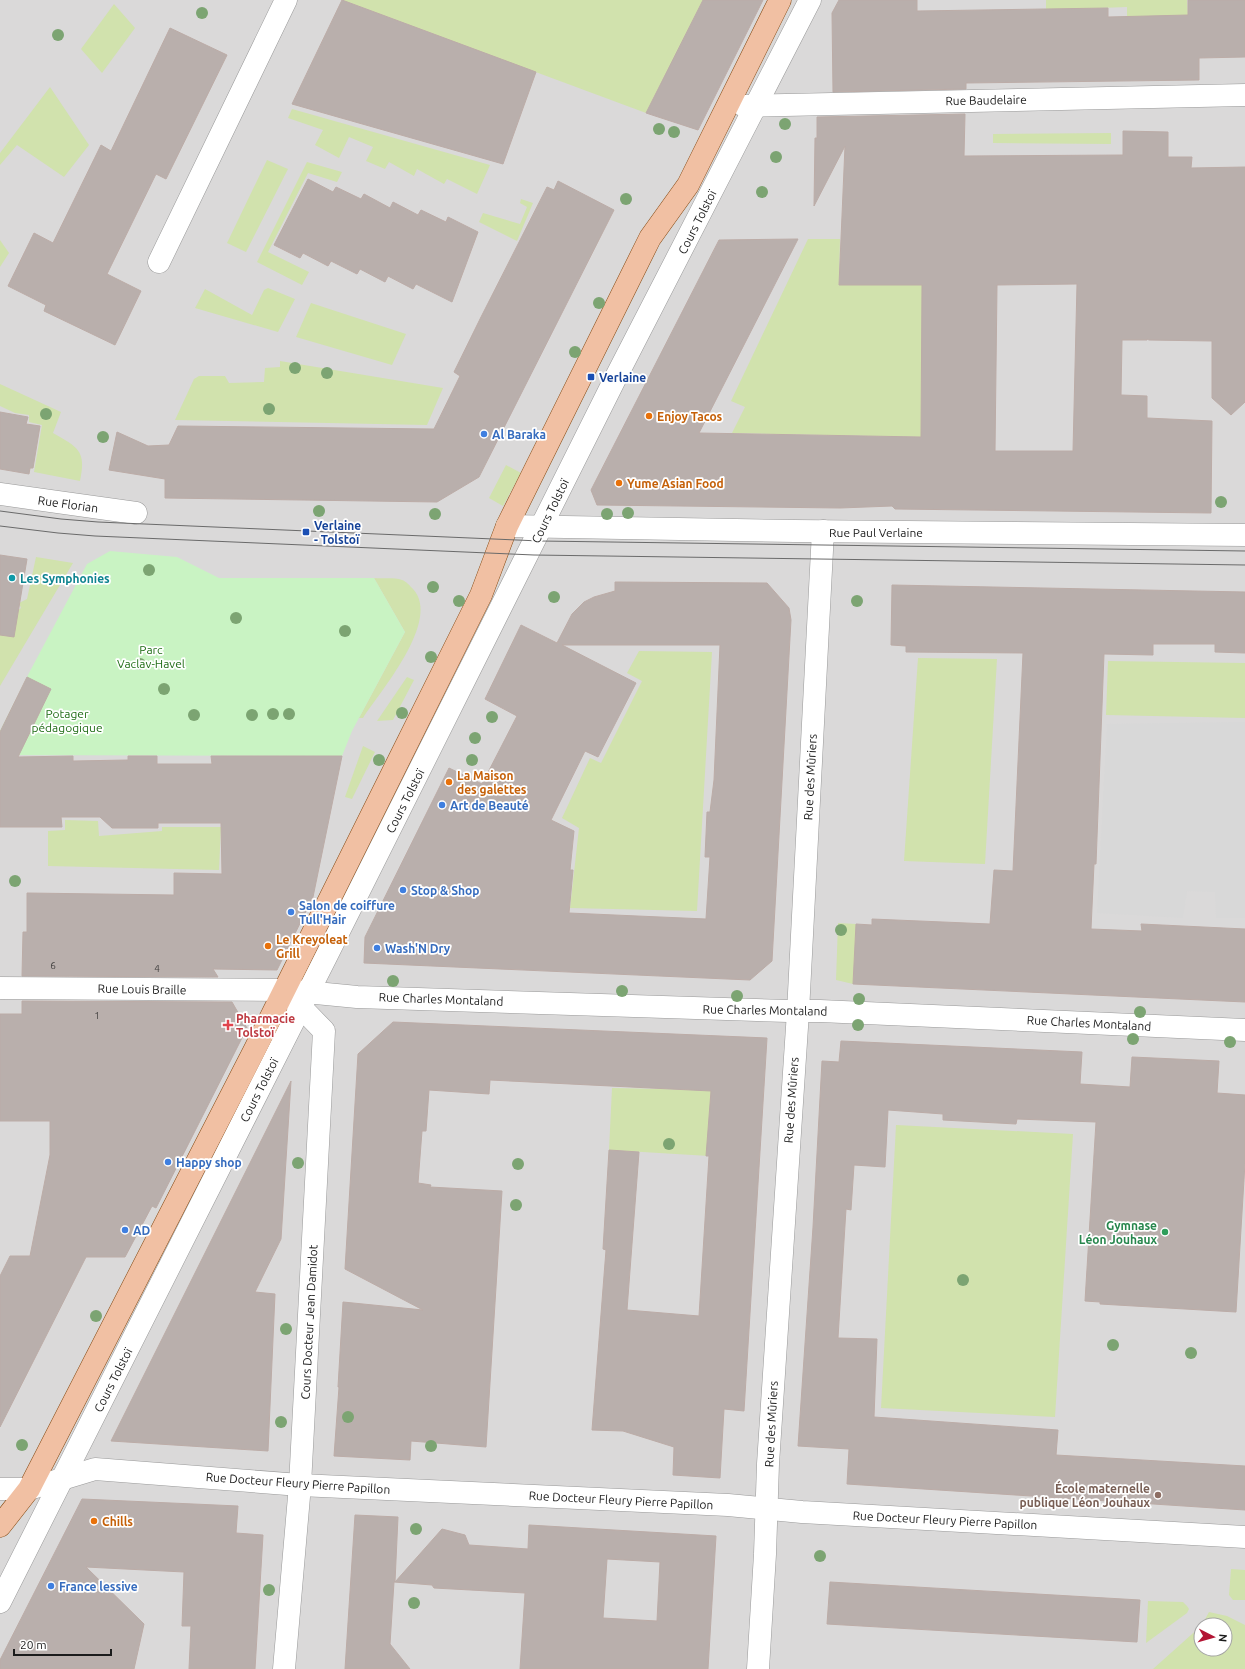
<svg xmlns="http://www.w3.org/2000/svg" width="1245" height="1669" font-family="Ubuntu,sans-serif">
<style>
.residential{fill:#dad9d9;fill-rule:evenodd}
.grass{fill:#d1e2ad}
.park{fill:#c9f3c3}
.parking{fill:#d8d8d8}
.building{fill:#b9afac;stroke:#bcaca7;fill-rule:evenodd}
.lines{fill:none;stroke-linecap:round;stroke-linejoin:round}
.minor-casing{stroke:#999;stroke-width:23}
.major-casing{stroke:#84470f;stroke-width:23}
.minor{stroke:#fff;stroke-width:22}
.major{stroke:#f1c0a3;stroke-width:22}
.tram{stroke:#6a6a6a;stroke-width:1}
.tree{fill:#7ca472}
.transit-dot{fill:#1a4fb4;stroke:#fff;stroke-width:1.5}
.food-dot{fill:#e8710a;stroke:#fff;stroke-width:1.5}
.shop-dot{fill:#3f7fe0;stroke:#fff;stroke-width:1.5}
.culture-dot{fill:#0f9aa8;stroke:#fff;stroke-width:1.5}
.health-dot{fill:#e0444e;stroke:#fff;stroke-width:1.5}
.leisure-dot{fill:#2e9e5b;stroke:#fff;stroke-width:1.5}
.education-dot{fill:#8d6e63;stroke:#fff;stroke-width:1.5}
.labels{text-anchor:middle;dominant-baseline:central;stroke-width:3.5;stroke-linejoin:round;paint-order:stroke}
.number-label{font-size:10px;fill:#434140}
.street-label{font-size:12px;fill:#1c1c1c;stroke:#fff}
.transit-label{font-size:12px;font-weight:bold;fill:#164399;stroke:#fff;text-anchor:start}
.food-label{font-size:12px;font-weight:bold;fill:#c56008;stroke:#fff;text-anchor:start}
.shop-label{font-size:12px;font-weight:bold;fill:#366cbe;stroke:#fff;text-anchor:start}
.culture-label{font-size:12px;font-weight:bold;fill:#0d838f;stroke:#fff;text-anchor:start}
.park-label{font-size:12px;fill:#206d16;stroke:#fff}
.health-label{font-size:12px;font-weight:bold;fill:#be3a42;stroke:#fff;text-anchor:start}
.leisure-label{font-size:12px;font-weight:bold;fill:#27864d;stroke:#fff;text-anchor:end}
.education-label{font-size:12px;font-weight:bold;fill:#785e54;stroke:#fff;text-anchor:end}
</style>
<rect width="100%" height="100%" fill="#ece7e3"/>
<!-- residential -->
<path class="residential" d="M0 0H1245V1669H0ZM1201 1625H1225V1649H1201Z"/>
<!-- grass -->
<g class="grass">
<path d="M342 0H703L646 113Z"/>
<path d="M1046 0H1187L1188 15 1127 17V7L1046 10Z"/>
<path d="M114 4 135 28 102 73 81 49Z"/>
<path d="M50 87 89 145 64 177 17 145 0 165V153Z"/>
<path d="M292 109 490 165 477 194 447 179 444 184 417 169 414 176 389 162 385 169 366 161 373 147 349 137 339 158 315 145 323 130 288 118Z"/>
<path d="M1111 133V144L993 143V134Z"/>
<path d="M267 160 288 169 246 252 227 243Z"/>
<path d="M307 162 342 172 337 182 308 173 268 252 309 272 302 285 257 262Z"/>
<path d="M521 199 533 203 517 241 479 222 483 213 520 224 527 207 520 203Z"/>
<path d="M808 239H840L839 285H922L921 437 732 433 745 407 731 401Z"/>
<path d="M0 240 9 253 0 267Z"/>
<path d="M268 288 295 299 278 332 195 308 205 289 252 315 264 290Z"/>
<path d="M311 303 406 334 392 365 296 337Z"/>
<path d="M280 361 443 388 427 425 175 420 194 379 199 376H225L229 383 264 382 265 368 280 367Z"/>
<path d="M0 384 61 412 53 433C77 447 87 450 80 481L34 472 42 425 29 422V415L15 413 0 406Z"/>
<path d="M506 465 521 473 503 506 489 498Z"/>
<path d="M36 557 73 563 0 686V624L21 608 19 603 27 599Z"/>
<path d="M374 578C382 579 394 577 402 580 406 581 410 586 413 589 442 620 380 692 363 718H359L405 632Z"/>
<path d="M639 651 712 652 697 911 570 908 579 828 562 818 590 758 601 763 642 681 627 673Z"/>
<path d="M918 658 997 659 985 864 904 861Z"/>
<path d="M1108 661 1245 663V718L1106 715Z"/>
<path d="M407 677 414 680 393 720 377 721Z"/>
<path d="M363 746 375 752 352 799 345 797Z"/>
<path d="M65 820 98 821 99 836 162 831V827H221L219 870 48 866V831L65 830Z"/>
<path d="M838 923 856 924 853 984 836 980Z"/>
<path d="M612 1088 711 1090 709 1156 609 1150Z"/>
<path d="M896 1125 1073 1134 1055 1417 881 1408Z"/>
<path d="M1231 1569 1245 1570V1600H1233L1229 1595Z"/>
<path d="M1148 1601 1183 1602 1187 1606 1189 1609 1187 1613 1146 1643Z"/>
<path d="M1209 1612 1227 1616 1245 1625V1669H1153L1201 1626V1649H1225V1625H1202Z"/>
</g>
<!-- park -->
<path class="park" d="M110 551 177 557 219 578H374L405 632 352 731 342 756 0 755V731L29 673 87 564Z"/>
<!-- parking -->
<path class="parking" d="M1245 722V918H1216L1215 892 1187 891 1183 918 1097 913 1107 724Z"/>
<!-- building -->
<g class="building">
<path d="M342 0 536 72 503 164 292 104Z"/>
<path d="M703 0H763L698 130 646 113Z"/>
<path d="M839 0H917V11L1108 8V17L1188 15V0H1245V57L1199 58V80L966 83V89L833 92 832 13Z"/>
<path d="M170 28 227 55 166 179 156 174 107 274 141 291 115 345 44 311 46 305 8 286 34 233 53 243 101 145 111 151Z"/>
<path d="M965 114 964 156 1123 155V131L1168 132V157H1192L1191 168 1245 167V402L1231 415 1212 398V341L1149 340 1147 339V340H1122L1121 395 1147 396V418L1212 421 1211 513 895 509 892 506 840 508 597 505 591 490 719 240 798 239 699 433 921 437 922 285H839L845 146 814 206 815 138H817V117ZM1077 284 1073 451H995L997 285Z"/>
<path d="M308 179 333 192 336 187 361 199 364 194 390 208 393 202 418 215 421 210 446 222 448 217 478 232 452 302 416 284 413 289 388 276 385 282 360 269 357 274 331 261 328 266 303 253 300 258 274 245Z"/>
<path d="M558 181 614 210 479 477 437 502 165 498V479L109 470 117 432 148 446 169 445 178 426 434 429 460 376 454 372 481 317 547 187 554 190Z"/>
<path d="M0 412 28 417 26 424 40 426 33 468H30L29 474 0 469Z"/>
<path d="M0 555 27 559 14 637 0 635Z"/>
<path d="M615 582 767 583 789 608 791 620 772 961 750 980 364 963 365 937 449 768 482 784 517 716 485 699 521 625 557 643 572 614 584 602 594 597 615 591ZM562 645H720L714 780 710 812H707L705 857H710L706 919 569 913 573 870H570L574 831 551 820 585 751 598 757 636 683Z"/>
<path d="M892 585 1245 592V653L1215 652V644H1153V655L1104 654 1096 864H1094L1091 929 1142 931 1141 924 1245 929V1002L853 984 856 924 872 925V919L990 924 994 870 1013 871 1023 653 906 652V646L891 645Z"/>
<path d="M27 677 51 689 18 757 73 756V761L128 760V756H157V764H212L211 756H342L313 897 277 970 213 969 218 977 22 976 23 932H27V893L174 895V873L222 874 221 823H158V828H112L100 817H61L62 827H0V732Z"/>
<path d="M22 1001 232 1002 247 1028 156 1208 152 1206 125 1257H86L0 1427V1276L10 1256H30L50 1155V1121H0V1014H22Z"/>
<path d="M393 1022 767 1038 744 1411 724 1409 720 1478 673 1475 674 1447 623 1431 592 1430 606 1250 603 1249 609 1150 639 1152 627 1310 699 1316 709 1156H706L711 1091 490 1080 489 1094 429 1090 426 1131H422L418 1183 431 1185 430 1187 502 1191 486 1447 411 1441 410 1460 334 1456 339 1387H338L343 1302 423 1310 345 1269 358 1054Z"/>
<path d="M841 1041 1082 1052 1080 1084 1130 1087 1132 1057 1219 1061 1217 1093 1245 1095V1163L1236 1312 1100 1304V1302L1085 1301 1096 1122 1017 1119 1016 1124 943 1120V1114L888 1110 885 1167 854 1165 851 1210 846 1209 838 1338 877 1339 874 1417 1058 1430 1056 1455 1245 1466V1510L847 1484 849 1449 798 1446 813 1227 822 1061 839 1062Z"/>
<path d="M291 1081 281 1239 255 1292 275 1294 268 1451 111 1441Z"/>
<path d="M82 1499 238 1506 236 1533 263 1535 255 1669H189L191 1626H182L184 1572 86 1567 144 1624 134 1669H0V1660Z"/>
<path d="M355 1515 398 1517 395 1582 442 1529 465 1535 469 1545 528 1549 529 1525 716 1536 708 1669H520L525 1593 434 1588 432 1585 394 1582 390 1644 410 1669H345ZM607 1559 660 1562 657 1621 603 1618Z"/>
<path d="M830 1582 1140 1600 1137 1642 827 1624Z"/>
</g>
<g class="lines">
<!-- minor casing -->
<g class="minor-casing">
<g id="minor">
<path d="M744 106 1245 95"/>
<path d="M159 262 286 0"/>
<path d="M0 494 136 513"/>
<path d="M507 526 795 531 1245 535"/>
<path d="M0 988 285 990 357 997 788 1011H820L1245 1030"/>
<path d="M0 1489H29L95 1469 300 1485 728 1505 802 1512 1245 1537"/>
<path d="M0 1602 327 955 617 375 810 0"/>
<path d="M284 1669 300 1485 324 1031 292 998"/>
<path d="M758 1669 765 1554 768 1464 798 1012 823 531"/>
</g>
</g>
<!-- major casing -->
<g class="major-casing">
<path id="major" d="M0 1526 29 1489 255 1049 481 595 507 526 650 238 688 185 780 0"/>
</g>
<!-- minor -->
<use href="#minor" class="minor"/>
<!-- major -->
<use href="#major" class="major"/>
<!-- tram -->
<g class="tram">
<path d="M0 511 61 519 98 522 540 541 1245 551"/>
<path d="M0 526 58 533 95 536 534 555 1245 565"/>
</g>
</g>
<!-- trees -->
<g class="tree">
<circle cx="202" cy="13" r="6"/>
<circle cx="58" cy="35" r="6"/>
<circle cx="785" cy="124" r="6"/>
<circle cx="659" cy="129" r="6"/>
<circle cx="674" cy="132" r="6"/>
<circle cx="776" cy="157" r="6"/>
<circle cx="762" cy="192" r="6"/>
<circle cx="626" cy="199" r="6"/>
<circle cx="599" cy="303" r="6"/>
<circle cx="575" cy="352" r="6"/>
<circle cx="295" cy="368" r="6"/>
<circle cx="327" cy="373" r="6"/>
<circle cx="269" cy="409" r="6"/>
<circle cx="46" cy="414" r="6"/>
<circle cx="103" cy="437" r="6"/>
<circle cx="1221" cy="502" r="6"/>
<circle cx="319" cy="511" r="6"/>
<circle cx="628" cy="513" r="6"/>
<circle cx="435" cy="514" r="6"/>
<circle cx="607" cy="514" r="6"/>
<circle cx="149" cy="570" r="6"/>
<circle cx="433" cy="587" r="6"/>
<circle cx="554" cy="597" r="6"/>
<circle cx="459" cy="601" r="6"/>
<circle cx="857" cy="601" r="6"/>
<circle cx="236" cy="618" r="6"/>
<circle cx="345" cy="631" r="6"/>
<circle cx="431" cy="657" r="6"/>
<circle cx="140" cy="664" r="6"/>
<circle cx="164" cy="689" r="6"/>
<circle cx="402" cy="713" r="6"/>
<circle cx="273" cy="714" r="6"/>
<circle cx="289" cy="714" r="6"/>
<circle cx="194" cy="715" r="6"/>
<circle cx="252" cy="715" r="6"/>
<circle cx="492" cy="717" r="6"/>
<circle cx="475" cy="738" r="6"/>
<circle cx="379" cy="760" r="6"/>
<circle cx="472" cy="760" r="6"/>
<circle cx="15" cy="881" r="6"/>
<circle cx="841" cy="930" r="6"/>
<circle cx="393" cy="981" r="6"/>
<circle cx="622" cy="991" r="6"/>
<circle cx="737" cy="996" r="6"/>
<circle cx="859" cy="999" r="6"/>
<circle cx="1140" cy="1012" r="6"/>
<circle cx="858" cy="1025" r="6"/>
<circle cx="1133" cy="1039" r="6"/>
<circle cx="1230" cy="1042" r="6"/>
<circle cx="669" cy="1144" r="6"/>
<circle cx="298" cy="1163" r="6"/>
<circle cx="518" cy="1164" r="6"/>
<circle cx="516" cy="1205" r="6"/>
<circle cx="963" cy="1280" r="6"/>
<circle cx="96" cy="1316" r="6"/>
<circle cx="286" cy="1329" r="6"/>
<circle cx="1113" cy="1345" r="6"/>
<circle cx="1191" cy="1353" r="6"/>
<circle cx="348" cy="1417" r="6"/>
<circle cx="281" cy="1422" r="6"/>
<circle cx="22" cy="1445" r="6"/>
<circle cx="431" cy="1446" r="6"/>
<circle cx="416" cy="1529" r="6"/>
<circle cx="820" cy="1556" r="6"/>
<circle cx="269" cy="1590" r="6"/>
<circle cx="414" cy="1603" r="6"/>
</g>
<!-- markers -->
<g class="transit-dot">
<rect x="587" y="373" width="8" height="8" rx="2"/>
<rect x="302" y="528" width="8" height="8" rx="2"/>
</g>
<g class="food-dot">
<circle cx="649" cy="416" r="4"/>
<circle cx="619" cy="483" r="4"/>
<circle cx="449" cy="782" r="4"/>
<circle cx="268" cy="946" r="4"/>
<circle cx="94" cy="1521" r="4"/>
</g>
<g class="shop-dot">
<circle cx="484" cy="434" r="4"/>
<circle cx="442" cy="805" r="4"/>
<circle cx="403" cy="890" r="4"/>
<circle cx="291" cy="912" r="4"/>
<circle cx="377" cy="948" r="4"/>
<circle cx="168" cy="1162" r="4"/>
<circle cx="125" cy="1230" r="4"/>
<circle cx="51" cy="1586" r="4"/>
</g>
<circle class="culture-dot" cx="12" cy="578" r="4"/>
<path class="health-dot" d="M226 1019h4v4h4v4h-4v4h-4v-4h-4v-4h4z"/>
<circle class="leisure-dot" cx="1165" cy="1232" r="4"/>
<circle class="education-dot" cx="1158" cy="1495" r="4"/>
<g class="labels">
<!-- number labels -->
<g class="number-label">
<text x="53" y="965">6</text>
<text x="157" y="968">4</text>
<text x="97" y="1015">1</text>
</g>
<!-- street labels -->
<g class="street-label">
<text transform="translate(986 100) rotate(-1)">Rue Baudelaire</text>
<text transform="translate(697 222) rotate(-63)">Cours Tolstoï</text>
<text transform="translate(68 504) rotate(8)">Rue Florian</text>
<text transform="translate(550 511) rotate(-64)">Cours Tolstoï</text>
<text x="876" y="532">Rue Paul Verlaine</text>
<text transform="translate(810 777) rotate(-87)">Rue des Mûriers</text>
<text transform="translate(405 801) rotate(-63)">Cours Tolstoï</text>
<text transform="translate(142 989) rotate(1)">Rue Louis Braille</text>
<text transform="translate(441 999) rotate(2)">Rue Charles Montaland</text>
<text transform="translate(765 1010) rotate(1)">Rue Charles Montaland</text>
<text transform="translate(1089 1023) rotate(3)">Rue Charles Montaland</text>
<text transform="translate(259 1090) rotate(-63)">Cours Tolstoï</text>
<text transform="translate(791 1100) rotate(-86)">Rue des Mûriers</text>
<text transform="translate(309 1322) rotate(-87)">Cours Docteur Jean Damidot</text>
<text transform="translate(113 1380) rotate(-63)">Cours Tolstoï</text>
<text transform="translate(771 1424) rotate(-87)">Rue des Mûriers</text>
<text transform="translate(298 1483) rotate(4)">Rue Docteur Fleury Pierre Papillon</text>
<text transform="translate(621 1500) rotate(3)">Rue Docteur Fleury Pierre Papillon</text>
<text transform="translate(945 1520) rotate(3)">Rue Docteur Fleury Pierre Papillon</text>
</g>
<!-- transit labels -->
<g class="transit-label">
<text x="599" y="377">Verlaine</text>
<text x="314" y="525">Verlaine<tspan x="314" dy="14">- Tolstoï</tspan></text>
</g>
<!-- food labels -->
<g class="food-label">
<text x="657" y="416">Enjoy Tacos</text>
<text x="627" y="483">Yume Asian Food</text>
<text x="457" y="775">La Maison<tspan x="457" dy="14">des galettes</tspan></text>
<text x="276" y="939">Le Kreyoleat<tspan x="276" dy="14">Grill</tspan></text>
<text x="102" y="1521">Chills</text>
</g>
<!-- shop labels -->
<g class="shop-label">
<text x="492" y="434">Al Baraka</text>
<text x="450" y="805">Art de Beauté</text>
<text x="411" y="890">Stop &amp; Shop</text>
<text x="299" y="905">Salon de coiffure<tspan x="299" dy="14">Tull'Hair</tspan></text>
<text x="385" y="948">Wash'N Dry</text>
<text x="176" y="1162">Happy shop</text>
<text x="133" y="1230">AD</text>
<text x="59" y="1586">France lessive</text>
</g>
<!-- culture labels -->
<g class="culture-label">
<text x="20" y="578">Les Symphonies</text>
</g>
<!-- park labels -->
<g class="park-label">
<text x="151" y="649">Parc<tspan x="151" dy="14">Vaclav-Havel</tspan></text>
<text x="67" y="713">Potager<tspan x="67" dy="14">pédagogique</tspan></text>
</g>
<!-- health labels -->
<g class="health-label">
<text x="236" y="1018">Pharmacie<tspan x="236" dy="14">Tolstoï</tspan></text>
</g>
<!-- leisure labels -->
<g class="leisure-label">
<text x="1157" y="1225">Gymnase<tspan x="1157" dy="14">Léon Jouhaux</tspan></text>
</g>
<!-- education labels -->
<g class="education-label">
<text x="1150" y="1488">École maternelle<tspan x="1150" dy="14">publique Léon Jouhaux</tspan></text>
</g>
</g>
<!-- north arrow -->
<g transform="translate(1213 1637) rotate(96)"><circle r="19" fill="#ffffff" stroke="#a4a4a4"/>
<path d="M0-3L7 15L0 10L-7 15Z" fill="#b31534"/>
<text y="-6" font-size="11" font-weight="bold" text-anchor="middle" fill="#1c1c1c">N</text>
</g>
<!-- scale -->
<path d="M14 1649v6h97v-6" fill="none" stroke="#1c1c1c" stroke-width="2"/>
<text x="20" y="1649" font-size="12" fill="#1c1c1c" stroke="#ffffff" stroke-width="3" paint-order="stroke">20 m</text>
</svg>
